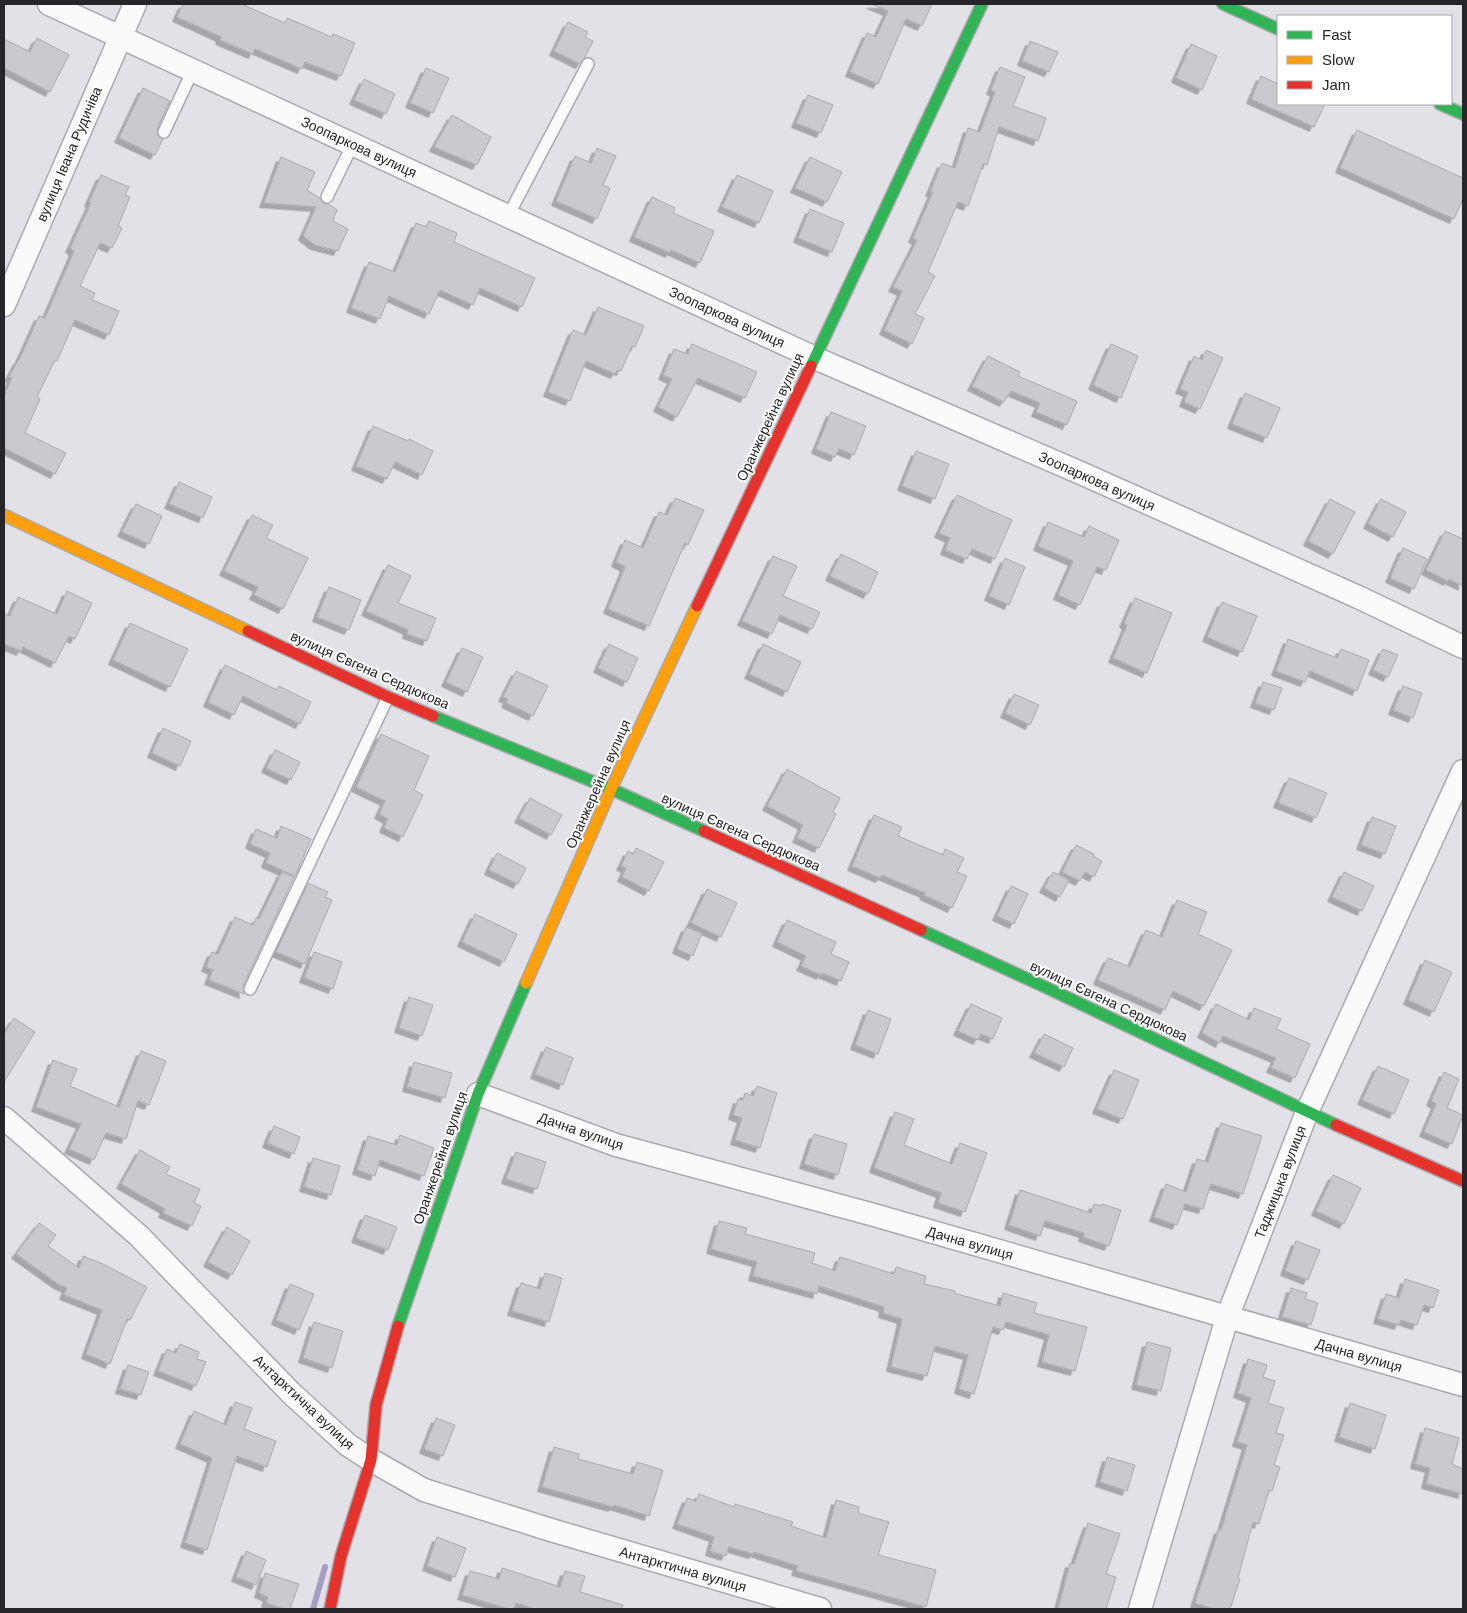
<svg xmlns="http://www.w3.org/2000/svg" width="1467" height="1613" font-family="Helvetica,sans-serif">
<style>
.lines{fill:none;stroke-linecap:round;stroke-linejoin:round}
.stream{stroke:#a49ec5;stroke-width:6}
.building{fill:#cac9cd;stroke:#abaaaf;filter:url(#shadow)}
.lane-casing{stroke:#aaa9ae;stroke-width:14}
.street-casing{stroke:#aaa9ae;stroke-width:25}
.fast-casing{stroke:#aaa9ae;stroke-width:14}
.slow-casing{stroke:#aaa9ae;stroke-width:14}
.jam-casing{stroke:#aaa9ae;stroke-width:14}
.lane{stroke:#fbfafb;stroke-width:11}
.street{stroke:#fbfafb;stroke-width:22}
.fast{stroke:#30b455;stroke-width:11}
.slow{stroke:#ff9f0a;stroke-width:11}
.jam{stroke:#e5322d;stroke-width:11}
.labels{text-anchor:middle;dominant-baseline:central;stroke-width:4;stroke-linejoin:round;paint-order:stroke}
.street-label{font-size:14px;fill:#26262a;stroke:#fff}
</style>
<defs>
<filter id="shadow"><feDropShadow dx="-4.5" dy="4.5" stdDeviation="0" flood-color="#0004"/></filter>
</defs>
<rect width="100%" height="100%" fill="#e2e1e7"/>
<g class="lines">
<!-- stream -->
<path class="stream" d="M313 1609 325 1567"/>
</g>
<!-- building -->
<g class="building">
<path d="M183 4H241L285 23 287 18 332 37 333 34 355 43 341 76 305 62 302 69 255 49 253 54 220 40 221 37 177 17Z"/>
<path d="M871 4H932L922 26 906 19 878 84 850 72 867 33 876 37 888 11Z"/>
<path d="M568 22 588 32 585 37 593 41 585 57 580 64 554 51Z"/>
<path d="M37 38 69 55 50 92 4 68V39L30 52Z"/>
<path d="M1030 41 1058 52 1049 72 1022 61Z"/>
<path d="M1191 44 1217 56 1202 90 1176 78Z"/>
<path d="M1000 67 1025 77 1013 106 1046 118 1038 141 999 127 987 165 983 164 968 206 958 202 928 272 935 276 915 314 924 318 912 344 884 330 902 291 893 287 917 240 913 238 933 192H930L942 163 955 168 968 128 980 132 995 92 991 90Z"/>
<path d="M426 68 449 78 433 113 410 103Z"/>
<path d="M1261 76 1278 84V104H1325L1314 127 1251 99Z"/>
<path d="M364 79 395 94 386 114 354 100Z"/>
<path d="M143 88 170 101 157 129 158 136 163 139 155 155 119 138Z"/>
<path d="M808 95 833 105 821 133 796 123Z"/>
<path d="M452 115 491 137 477 165 434 147Z"/>
<path d="M1357 130 1463 178V199L1454 219 1340 168Z"/>
<path d="M597 148 616 156 603 185 610 188 597 219 556 201 575 156 591 163Z"/>
<path d="M281 157 315 172 307 190 320 198 323 203 329 204 337 210 333 221 348 229 338 251 315 245 303 236 316 207 264 203Z"/>
<path d="M810 157 842 172 827 202 795 188Z"/>
<path d="M101 175 129 187 125 195 130 197 118 226 122 228 112 248 100 243 80 286 95 293 92 300 119 311 109 335 75 320 57 361 55 360 37 397 40 399 25 433 66 453 55 474 4 448V395L12 378 9 377 18 360H19L39 316 45 318 74 251 70 248 91 203 89 202Z"/>
<path d="M737 175 773 191 759 223 722 207Z"/>
<path d="M652 197 675 208 673 213 714 231 700 263 671 250 670 253 634 237Z"/>
<path d="M810 209 844 223 832 252 798 238Z"/>
<path d="M429 221 457 233 454 242 535 278 522 307 480 288 473 305 440 290 429 314 389 296 380 319 351 308 369 262 395 272 416 223 426 227Z"/>
<path d="M598 307 644 326 635 347 632 346 621 371 617 370 615 374 586 361 570 401 548 392 573 330 586 335Z"/>
<path d="M692 344 757 372 745 398 698 378 677 417 658 407 672 379 663 375 674 349 688 354Z"/>
<path d="M1111 344 1138 356 1121 398 1093 385Z"/>
<path d="M1206 350 1223 358 1200 409 1184 402 1188 392 1180 389 1194 356 1202 360Z"/>
<path d="M988 356 1020 372 1018 376 1077 401 1067 425 1036 412 1040 403 1011 391 1004 402 972 386Z"/>
<path d="M1245 393 1280 408 1267 438 1232 424Z"/>
<path d="M831 412 866 426 854 455 839 449 835 457 816 449Z"/>
<path d="M373 426 408 441 409 439 433 451 422 475 395 462 387 479 356 466Z"/>
<path d="M916 451 949 464 935 499 902 486Z"/>
<path d="M179 482 212 497 203 518 169 504Z"/>
<path d="M957 495 1012 520 995 559 972 549 967 559 945 550 950 538 939 533Z"/>
<path d="M675 498 704 510 688 545 685 543 649 626 608 609 625 567 616 562 625 540 643 548 659 512 667 515Z"/>
<path d="M1330 499 1355 512 1333 554 1308 541Z"/>
<path d="M1381 499 1406 512 1393 537 1368 524Z"/>
<path d="M136 504 162 516 149 544 122 532Z"/>
<path d="M252 515 273 525 266 538 308 558 283 609 254 595 258 587 224 571Z"/>
<path d="M1048 522 1084 537 1089 526 1119 540 1106 570 1097 567 1080 605 1058 595 1073 561 1038 546Z"/>
<path d="M1445 531 1463 539V586L1449 579 1448 581 1426 570Z"/>
<path d="M1403 548 1427 559 1414 589 1390 578Z"/>
<path d="M841 554 878 572 868 594 830 576Z"/>
<path d="M773 556 797 566 783 596 820 612 812 629 780 615 772 634 742 621Z"/>
<path d="M1005 558 1025 567 1009 605 989 596Z"/>
<path d="M388 565 411 576 398 603 436 618 427 641 407 634 408 630 366 611Z"/>
<path d="M329 587 361 600 349 630 317 617Z"/>
<path d="M67 591 92 603 75 639 69 636 55 663 23 647 21 651 4 644V614L10 616 18 597 57 614Z"/>
<path d="M1135 598 1172 613 1147 673 1113 658 1127 625 1124 623Z"/>
<path d="M1222 602 1257 616 1242 652 1207 637Z"/>
<path d="M130 623 188 649 170 687 113 660Z"/>
<path d="M1288 639 1337 658 1341 649 1369 660 1357 691 1310 671 1305 682 1276 671Z"/>
<path d="M609 644 638 658 627 682 598 668Z"/>
<path d="M763 644 801 662 787 692 749 674Z"/>
<path d="M462 648 483 657 467 692 446 682Z"/>
<path d="M1383 649 1398 655 1388 677 1373 670Z"/>
<path d="M225 665 277 690 279 686 311 702 300 724 243 696 234 715 208 702Z"/>
<path d="M516 671 548 686 533 716 506 703 508 699 503 697Z"/>
<path d="M1263 682 1282 688 1274 710 1255 703Z"/>
<path d="M1403 686 1422 693 1413 718 1393 710Z"/>
<path d="M1014 694 1039 705 1030 725 1005 713Z"/>
<path d="M163 728 191 741 180 766 152 753Z"/>
<path d="M381 734 429 756 414 790 423 795 403 837 384 828 388 819 379 814 385 801 356 787Z"/>
<path d="M275 750 300 762 291 780 266 768Z"/>
<path d="M787 769 840 798 833 812 836 814 819 848 797 838 803 825 767 806Z"/>
<path d="M1289 778 1327 793 1316 818 1278 803Z"/>
<path d="M530 798 562 815 551 835 519 818Z"/>
<path d="M874 815 902 827 898 836 943 855 945 849 964 858 957 872 967 876 952 908 924 895 925 893 882 875 880 878 852 866Z"/>
<path d="M1372 817 1396 826 1385 854 1361 845Z"/>
<path d="M281 826 311 839 295 876 266 863 270 853 250 844 256 829 277 838Z"/>
<path d="M1076 845 1094 854 1093 856 1102 861 1094 877 1085 872 1080 881 1062 872Z"/>
<path d="M636 848 664 862 649 891 622 877 626 868 621 866 628 851 633 854Z"/>
<path d="M497 853 526 868 518 884 489 870Z"/>
<path d="M282 872 294 877 243 986 244 994 209 980 213 970 206 967 212 952 218 954 235 917 253 925 256 918 259 919Z"/>
<path d="M1053 872 1069 880 1060 897 1044 888Z"/>
<path d="M1344 872 1374 886 1362 911 1332 897Z"/>
<path d="M308 883 328 892 325 897 332 900 305 964 276 952Z"/>
<path d="M1011 886 1028 894 1014 924 997 916Z"/>
<path d="M707 889 737 903 721 937 691 923Z"/>
<path d="M1177 900 1207 912 1198 934 1232 950 1204 1006 1173 991 1165 1010 1098 980 1108 958 1130 967 1146 930 1162 937Z"/>
<path d="M475 914 517 934 504 962 462 942Z"/>
<path d="M787 920 836 942 831 954 849 962 841 981 822 973 821 975 801 966 806 956 777 942Z"/>
<path d="M686 927 702 933 693 956 677 949Z"/>
<path d="M314 952 342 962 333 989 304 978Z"/>
<path d="M1425 960 1452 972 1434 1012 1408 1000Z"/>
<path d="M409 997 433 1005 422 1036 399 1028Z"/>
<path d="M971 1004 1002 1018 993 1039 981 1034 978 1040 958 1031Z"/>
<path d="M1216 1004 1249 1020 1254 1008 1281 1019 1276 1029 1310 1044 1295 1078 1271 1068 1276 1058 1223 1036 1220 1043 1202 1033Z"/>
<path d="M868 1010 891 1019 878 1054 855 1045Z"/>
<path d="M14 1018 35 1032 4 1082V1034Z"/>
<path d="M1044 1034 1073 1048 1064 1067 1034 1053Z"/>
<path d="M546 1047 573 1058 563 1085 535 1074Z"/>
<path d="M141 1051 166 1061 149 1105 138 1101 126 1139 106 1133 94 1160 69 1149 81 1124 36 1107 53 1060 77 1069 70 1086 119 1107Z"/>
<path d="M414 1062 452 1073 445 1098 407 1087Z"/>
<path d="M1378 1066 1409 1080 1394 1114 1362 1100Z"/>
<path d="M1114 1070 1139 1080 1123 1119 1097 1109Z"/>
<path d="M1444 1072 1459 1079 1447 1108 1463 1115 1452 1144 1424 1132 1436 1104 1431 1101Z"/>
<path d="M757 1086 777 1093 760 1148 735 1140 742 1118 733 1115 738 1099 743 1100 745 1093 753 1096Z"/>
<path d="M895 1112 914 1119 904 1145 952 1164 960 1143 987 1153 965 1212 938 1203 941 1193 874 1168Z"/>
<path d="M1221 1123 1262 1136 1243 1194 1211 1184 1203 1209 1185 1204 1177 1225 1154 1217 1166 1184 1186 1192 1197 1159 1208 1162Z"/>
<path d="M274 1126 300 1137 294 1154 267 1143Z"/>
<path d="M814 1134 847 1144 838 1175 804 1164Z"/>
<path d="M400 1135 434 1148 424 1176 380 1160 375 1176 357 1170 368 1136 397 1145Z"/>
<path d="M140 1150 170 1167 166 1174 200 1189 194 1203 201 1206 192 1226 163 1213 165 1209 121 1184Z"/>
<path d="M516 1152 546 1162 537 1189 506 1179Z"/>
<path d="M313 1158 340 1166 331 1195 304 1187Z"/>
<path d="M1333 1175 1361 1188 1344 1224 1316 1211Z"/>
<path d="M1020 1190 1091 1213 1094 1204 1101 1206 1102 1204 1121 1210 1109 1246 1083 1237 1084 1233 1045 1221 1040 1236 1009 1225Z"/>
<path d="M365 1215 397 1227 388 1250 356 1238Z"/>
<path d="M719 1221 747 1228 745 1234 815 1253 812 1263 835 1271 840 1257 894 1274 896 1267 926 1276 924 1284 955 1291 954 1293 1000 1306 1003 1293 1037 1303 1034 1313 1087 1327 1075 1371 1042 1362 1049 1335 1006 1322 1003 1330 993 1327 974 1394 959 1389 968 1355 935 1346 927 1376 891 1367 902 1319 883 1313 884 1307 819 1286 817 1294 753 1276 757 1262 711 1249Z"/>
<path d="M39 1223 56 1235 48 1246 79 1268 83 1256 103 1264 147 1287 130 1320 127 1319 110 1364 86 1354 102 1310 64 1295 67 1288 58 1284 16 1254Z"/>
<path d="M227 1227 250 1241 232 1275 208 1262Z"/>
<path d="M1296 1241 1320 1250 1308 1280 1285 1271Z"/>
<path d="M545 1273 562 1278 549 1322 512 1311 521 1283 540 1289Z"/>
<path d="M1405 1279 1439 1290 1433 1308 1424 1305 1417 1325 1401 1320 1399 1325 1378 1319 1386 1294 1399 1298Z"/>
<path d="M290 1284 314 1294 299 1330 276 1320Z"/>
<path d="M1291 1288 1307 1293 1305 1299 1318 1303 1311 1325 1282 1317Z"/>
<path d="M314 1322 343 1331 332 1368 303 1358Z"/>
<path d="M1147 1342 1171 1348 1161 1391 1136 1385Z"/>
<path d="M180 1344 199 1352 197 1359 206 1362 196 1386 158 1371 167 1349 176 1353Z"/>
<path d="M1248 1359 1267 1365 1263 1377 1275 1381 1268 1403 1284 1408 1276 1433 1284 1435 1274 1465 1280 1467 1272 1491 1269 1490 1259 1524 1253 1522 1238 1578 1240 1579 1230 1609H1214L1195 1603 1219 1529 1221 1530 1247 1445 1237 1442 1251 1398 1238 1393Z"/>
<path d="M128 1365 149 1372 141 1395 120 1389Z"/>
<path d="M235 1402 252 1408 244 1429 276 1441 267 1467 237 1456 207 1550 185 1543 212 1458 180 1444 194 1411 226 1425Z"/>
<path d="M1350 1403 1386 1415 1375 1449 1339 1437Z"/>
<path d="M436 1418 455 1425 443 1456 424 1449Z"/>
<path d="M1425 1428 1459 1438 1452 1464 1463 1469V1494L1426 1484 1430 1468 1415 1464Z"/>
<path d="M554 1447 579 1454 578 1459 633 1474 637 1462 663 1470 649 1516 614 1505 613 1507 542 1487Z"/>
<path d="M1107 1457 1135 1465 1127 1491 1100 1482Z"/>
<path d="M699 1494 734 1507 735 1504 793 1522 791 1526 826 1538 836 1500 859 1507 858 1513 889 1522 878 1555 936 1570 926 1607 796 1571 798 1566 754 1552 753 1554 729 1547 726 1556 710 1551 714 1537 677 1524 687 1498 696 1501Z"/>
<path d="M1088 1523 1120 1534 1106 1574 1116 1577 1106 1609H1058L1070 1563 1074 1564Z"/>
<path d="M437 1537 466 1548 455 1577 427 1566Z"/>
<path d="M246 1551 266 1560 256 1585 236 1577Z"/>
<path d="M502 1568 560 1587 565 1571 585 1576 580 1592 623 1605 622 1609H535L516 1603 514 1609H509L462 1595 470 1571 499 1579Z"/>
<path d="M265 1573 299 1584 290 1609H285L266 1603 268 1597 259 1593Z"/>
</g>
<g class="lines">
<!-- lane casing -->
<g class="lane-casing">
<g id="lane">
<path d="M164 132 193 70"/>
<path d="M327 197 353 144"/>
<path d="M508 216 588 64"/>
<path d="M250 989 388 697"/>
</g>
</g>
<!-- street casing -->
<g class="street-casing">
<g id="street">
<path d="M49 4 815 358 1083 474 1358 597 1463 647"/>
<path d="M4 305 135 4"/>
<path d="M478 1094 616 1145 874 1215 1463 1385"/>
<path d="M4 1118 139 1236 291 1393 348 1445 371 1460 424 1490 551 1530 820 1609"/>
<path d="M1140 1609 1227 1318 1307 1112 1463 771"/>
</g>
</g>
<!-- fast casing -->
<g class="fast-casing">
<g id="fast">
<path d="M1223 4 1278 29"/>
<path d="M1440 104 1463 114"/>
<path d="M811 366 982 4"/>
<path d="M433 716 611 789 704 831"/>
<path d="M921 930 1043 986 1336 1125"/>
<path d="M398 1326 478 1094 526 983"/>
</g>
</g>
<!-- slow casing -->
<g class="slow-casing">
<g id="slow">
<path d="M4 515 248 631"/>
<path d="M526 983 611 789 697 606"/>
</g>
</g>
<!-- jam casing -->
<g class="jam-casing">
<g id="jam">
<path d="M697 606 811 366"/>
<path d="M248 631 388 697 433 716"/>
<path d="M704 831 921 930"/>
<path d="M1336 1125 1463 1181"/>
<path d="M330 1609 341 1556 371 1460 376 1405 398 1326"/>
</g>
</g>
<!-- lane -->
<use href="#lane" class="lane"/>
<!-- street -->
<use href="#street" class="street"/>
<!-- fast -->
<use href="#fast" class="fast"/>
<!-- slow -->
<use href="#slow" class="slow"/>
<!-- jam -->
<use href="#jam" class="jam"/>
</g>
<g class="labels">
<!-- street labels -->
<g class="street-label">
<text transform="translate(359 147) rotate(25)">Зоопаркова вулиця</text>
<text transform="translate(69 154) rotate(-67)">вулиця Івана Рудичіва</text>
<text transform="translate(727 317) rotate(25)">Зоопаркова вулиця</text>
<text transform="translate(770 417) rotate(-65)">Оранжерейна вулиця</text>
<text transform="translate(1097 481) rotate(24)">Зоопаркова вулиця</text>
<text transform="translate(370 670) rotate(24)">вулиця Євгена Сердюкова</text>
<text transform="translate(598 784) rotate(-66)">Оранжерейна вулиця</text>
<text transform="translate(741 832) rotate(24)">вулиця Євгена Сердюкова</text>
<text transform="translate(1109 1001) rotate(25)">вулиця Євгена Сердюкова</text>
<text transform="translate(581 1131) rotate(19)">Дачна вулиця</text>
<text transform="translate(440 1158) rotate(-71)">Оранжерейна вулиця</text>
<text transform="translate(1280 1182) rotate(-69)">Таджицька вулиця</text>
<text transform="translate(970 1243) rotate(16)">Дачна вулиця</text>
<text transform="translate(1359 1355) rotate(16)">Дачна вулиця</text>
<text transform="translate(304 1402) rotate(43)">Антарктична вулиця</text>
<text transform="translate(683 1569) rotate(16)">Антарктична вулиця</text>
</g>
</g>
<!-- border -->
<rect width="1467" height="1613" fill="none" stroke="#26262a" stroke-width="10"/>
<!-- legend -->
<rect x="1277" y="15" width="175" height="90" fill="#ffffff" stroke="#a8a8aa"/>
<rect x="1287" y="31" width="25" height="8" fill="#30b455" stroke="#a8a8aa"/>
<text x="1322" y="40" font-size="15" fill="#26262a">Fast</text>
<rect x="1287" y="56" width="25" height="8" fill="#ff9f0a" stroke="#a8a8aa"/>
<text x="1322" y="65" font-size="15" fill="#26262a">Slow</text>
<rect x="1287" y="81" width="25" height="8" fill="#e5322d" stroke="#a8a8aa"/>
<text x="1322" y="90" font-size="15" fill="#26262a">Jam</text>
</svg>
